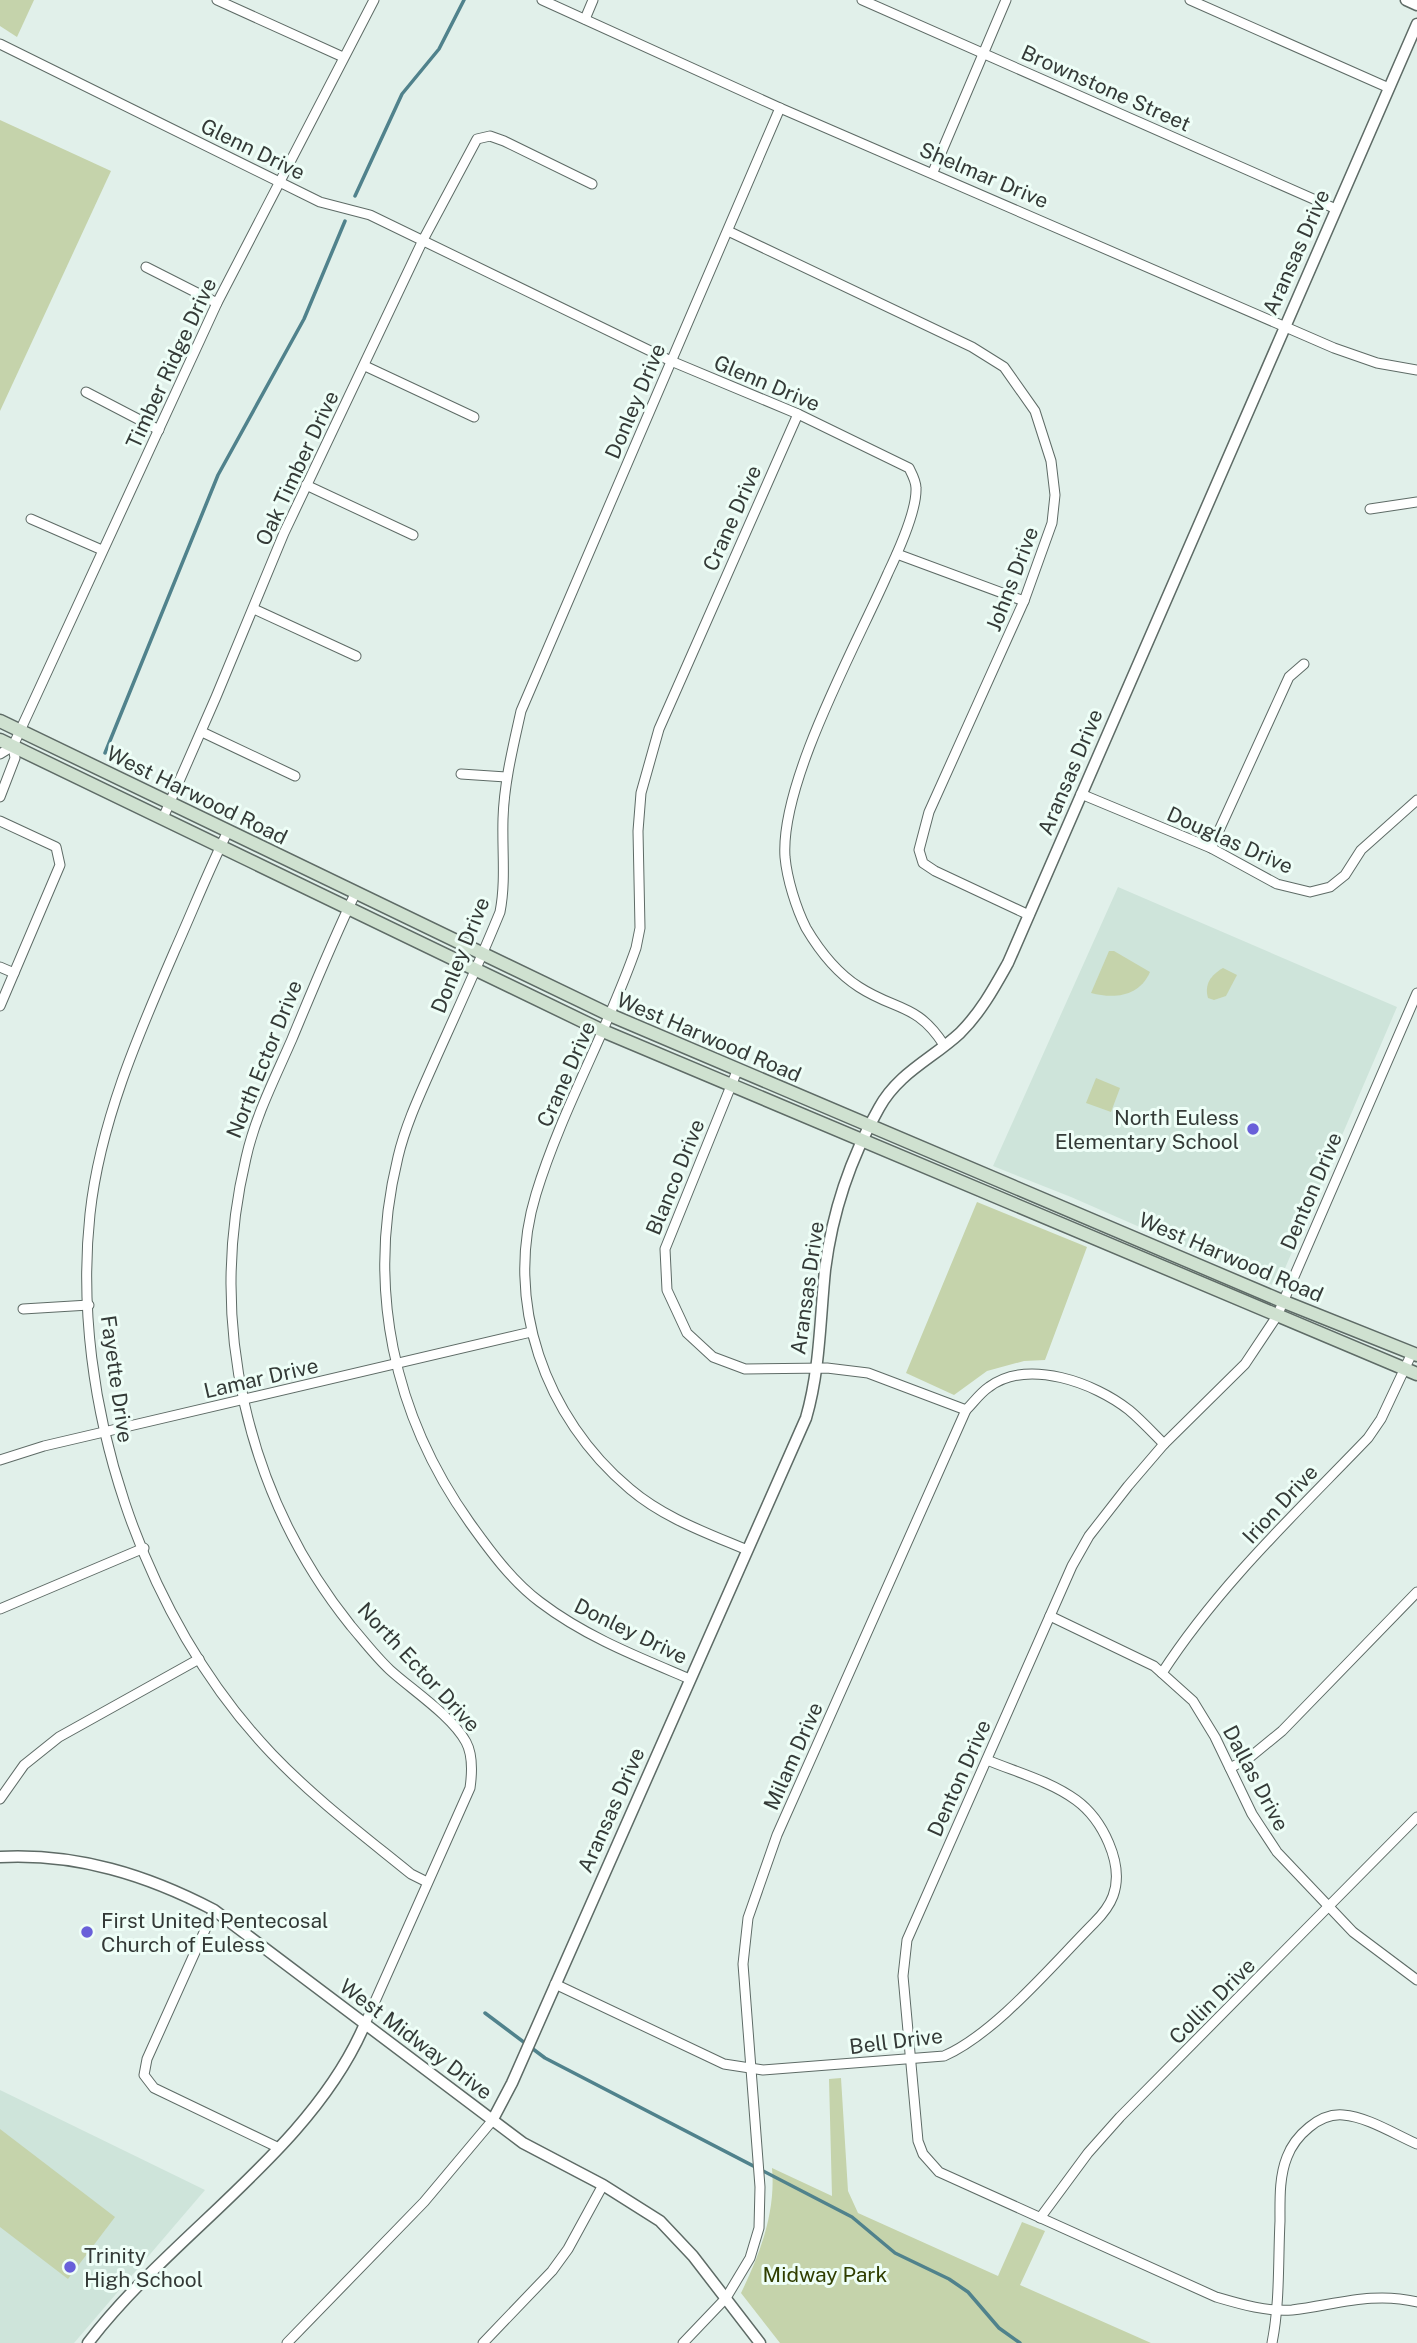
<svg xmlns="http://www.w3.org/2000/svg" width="1417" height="2343" font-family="'Public Sans',sans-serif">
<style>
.built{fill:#cee4da}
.green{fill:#c5d3ab}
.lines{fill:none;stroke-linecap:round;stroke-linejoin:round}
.stream{stroke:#50828c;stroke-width:3.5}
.minor-casing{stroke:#5e6b66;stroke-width:11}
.tertiary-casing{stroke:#5e6b66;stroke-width:13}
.secondary-casing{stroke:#5e6b66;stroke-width:15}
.minor{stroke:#fff;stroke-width:9}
.tertiary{stroke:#fff;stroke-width:10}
.secondary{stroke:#cfe1d0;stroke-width:12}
.poi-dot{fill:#6960d9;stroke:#eefef7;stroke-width:2.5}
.labels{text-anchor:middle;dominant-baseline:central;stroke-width:6;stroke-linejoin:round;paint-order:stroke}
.street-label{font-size:21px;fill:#343a37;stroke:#eefef7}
.poi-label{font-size:21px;fill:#343a37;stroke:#eefef7;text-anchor:start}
.park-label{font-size:21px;fill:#303e00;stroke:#eefef7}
</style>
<rect width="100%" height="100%" fill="#e1f0ea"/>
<!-- built -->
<g class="built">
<path d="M1118 887 1397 1007 1277 1287 1071 1197 993 1166Z"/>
<path d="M0 2090 205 2190 74 2343H0Z"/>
</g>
<!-- green -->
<g class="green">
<path d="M0 0H34L17 37 0 26Z"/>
<path d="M0 120 111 171 0 411Z"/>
<path d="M1109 951H1114L1150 972C1139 997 1114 999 1091 993Z"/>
<path d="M1223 968 1237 975 1226 996 1214 1000 1208 998C1204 984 1211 975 1223 968Z"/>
<path d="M1096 1078 1120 1088 1111 1112 1086 1103Z"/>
<path d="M977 1202 1087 1247 1045 1360 1024 1361 987 1371 954 1395 906 1373Z"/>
<path d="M841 2078 848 2191 858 2213 998 2276 1022 2222 1045 2231 1020 2285 1151 2343H780L741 2293C760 2254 776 2212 772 2168L832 2196 829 2079Z"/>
<path d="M0 2129 115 2217 68 2279 0 2227Z"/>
</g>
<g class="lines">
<!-- stream -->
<g class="stream">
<path d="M355 196 402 94 439 49 464 0"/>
<path d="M105 753 218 475 304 319 345 221"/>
<path d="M485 2013 545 2058 852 2217 895 2253 949 2279 968 2292 999 2328 1020 2343"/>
</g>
<!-- minor casing -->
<g class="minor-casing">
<g id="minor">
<path d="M217 0 343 57"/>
<path d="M542 0 780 108 1334 348 1377 363 1417 370"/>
<path d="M862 0 1336 209"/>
<path d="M1190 0 1389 88"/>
<path d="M585 19 593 0"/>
<path d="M0 44 320 202 370 215 671 361 798 414 909 468C912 474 916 481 916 488 917 511 898 552 888 573 857 644 780 782 785 857 787 879 796 908 806 928 819 950 837 973 859 987 896 1011 917 1003 944 1045"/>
<path d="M933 172 1006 0"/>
<path d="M728 231 972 347 1004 367 1035 411 1051 461 1055 495 1052 523 1024 601 929 812 919 850 923 863 935 871 1029 915"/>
<path d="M146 267 217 303"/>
<path d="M365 366 474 417"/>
<path d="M86 392 159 430"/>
<path d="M306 485 413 535"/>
<path d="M1370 509 1417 502"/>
<path d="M31 519 102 550"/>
<path d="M897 554 1024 601"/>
<path d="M254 609 356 656"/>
<path d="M202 732 295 776"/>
<path d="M13 746 217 303 374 0"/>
<path d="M0 754 13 746"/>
<path d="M461 774 506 777"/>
<path d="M1081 794 1211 848 1277 884 1310 892 1330 887 1345 875 1361 850 1417 800"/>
<path d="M0 797 15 758 13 746"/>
<path d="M163 818 216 697 284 533 423 240 477 139 490 136 504 141 592 184"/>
<path d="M0 821 56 847 60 865 0 1006"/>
<path d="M228 831C209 869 193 910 175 950 139 1033 100 1122 90 1214 70 1400 142 1618 272 1754 314 1798 363 1835 411 1874L427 1882"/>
<path d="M1211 848 1289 677 1304 664"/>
<path d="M355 894C332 942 312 991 292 1039 275 1078 255 1117 246 1158 207 1321 246 1495 351 1626 363 1640 376 1657 390 1670 412 1690 452 1716 466 1742 473 1755 472 1774 470 1788L364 2026"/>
<path d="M0 967 14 973"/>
<path d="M1417 993 1277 1316 1245 1364 1164 1444 1128 1486 1089 1536 1072 1566 907 1940 903 1976 918 2141 923 2154 939 2172 1216 2297C1240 2304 1266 2312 1292 2310 1335 2305 1373 2291 1417 2302"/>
<path d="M737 1071 665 1249 667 1290 687 1333 713 1357 745 1369 827 1368 868 1373 966 1410"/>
<path d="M23 1309 89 1305"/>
<path d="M0 1460 44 1446 531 1332"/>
<path d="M747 1550C707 1533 664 1518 630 1489 545 1418 503 1301 536 1194 562 1109 607 1032 636 948L640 928 638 831 641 793 659 729 798 414"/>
<path d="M0 1609 144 1548"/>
<path d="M1050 1616 1154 1666 1193 1701 1215 1737 1252 1814 1277 1852 1353 1932 1417 1980"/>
<path d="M1162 1673C1219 1585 1296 1513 1368 1438L1381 1419 1412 1353"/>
<path d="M690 1679C638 1657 586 1637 540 1602 512 1581 490 1551 470 1523 393 1415 366 1287 398 1157 406 1123 422 1090 436 1058 458 1009 480 961 500 912 506 881 502 851 503 819 504 783 513 747 521 711L780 108"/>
<path d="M1230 1768 1249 1758 1282 1731 1417 1592"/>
<path d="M0 1799 24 1765 59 1737 199 1659"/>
<path d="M214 1910 147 2059 144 2075 154 2088 277 2147"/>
<path d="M555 1984 724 2064 763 2070 944 2056C995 2034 1054 1963 1094 1923 1102 1915 1109 1907 1113 1896 1125 1864 1102 1819 1076 1800 1050 1781 1016 1772 987 1760"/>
<path d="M1040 2218 1088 2153 1120 2117 1417 1817"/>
<path d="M287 2343 424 2202 492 2121"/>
<path d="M483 2343 552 2271 568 2249 603 2185"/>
<path d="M683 2343 726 2298 750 2258 759 2228 760 2187 743 1964 748 1918 777 1835 966 1410C973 1403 980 1393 989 1387 1028 1358 1095 1383 1129 1410 1141 1420 1153 1433 1164 1444"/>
<path d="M1272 2343C1280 2303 1278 2261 1280 2221 1280 2200 1279 2177 1287 2157 1295 2136 1319 2113 1343 2115 1368 2117 1394 2134 1417 2144"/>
</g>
</g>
<!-- tertiary casing -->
<g class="tertiary-casing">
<g id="tertiary">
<path d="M1406 0 1417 5"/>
<path d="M0 1857C77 1853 147 1875 214 1910L523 2143 603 2185 660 2221 693 2256 760 2343"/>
<path d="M492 2121 512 2083 806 1418C820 1370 820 1319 825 1270 832 1214 851 1157 879 1108 898 1073 932 1059 960 1033 981 1012 994 988 1008 963L1417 24"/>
<path d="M88 2343C170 2235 310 2151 364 2026"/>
</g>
</g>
<!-- secondary casing -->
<g class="secondary-casing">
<g id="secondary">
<path d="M0 721 610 1015 1282 1301 1417 1355"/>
<path d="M0 740 603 1031 1417 1374"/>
</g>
</g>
<!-- minor -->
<use href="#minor" class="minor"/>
<!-- tertiary -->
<use href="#tertiary" class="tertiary"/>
<!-- secondary -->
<use href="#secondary" class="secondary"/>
</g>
<!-- markers -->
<g class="poi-dot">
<circle cx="1253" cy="1129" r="7"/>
<circle cx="87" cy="1932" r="7"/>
<circle cx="70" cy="2267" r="7"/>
</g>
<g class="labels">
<!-- street labels -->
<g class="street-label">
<text transform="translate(1106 88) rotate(24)">Brownstone Street</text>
<text transform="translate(253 149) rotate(26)">Glenn Drive</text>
<text transform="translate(984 175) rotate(23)">Shelmar Drive</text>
<text transform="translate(1296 252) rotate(-66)">Aransas Drive</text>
<text transform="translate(171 363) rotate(-65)">Timber Ridge Drive</text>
<text transform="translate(767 383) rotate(23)">Glenn Drive</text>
<text transform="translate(635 401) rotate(-67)">Donley Drive</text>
<text transform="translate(297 468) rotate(-65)">Oak Timber Drive</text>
<text transform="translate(732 518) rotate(-66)">Crane Drive</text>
<text transform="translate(1012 579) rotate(-69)">Johns Drive</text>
<text transform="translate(1070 772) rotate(-67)">Aransas Drive</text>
<text transform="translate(197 795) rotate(26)">West Harwood Road</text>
<text transform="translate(1230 840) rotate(24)">Douglas Drive</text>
<text transform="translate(460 955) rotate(-68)">Donley Drive</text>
<text transform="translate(709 1037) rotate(23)">West Harwood Road</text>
<text transform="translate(264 1059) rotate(-68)">North Ector Drive</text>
<text transform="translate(566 1074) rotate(-66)">Crane Drive</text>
<text transform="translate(675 1177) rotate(-68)">Blanco Drive</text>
<text transform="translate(1311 1191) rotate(-67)">Denton Drive</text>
<text transform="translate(1231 1257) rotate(23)">West Harwood Road</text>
<text transform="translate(807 1288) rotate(-82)">Aransas Drive</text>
<text transform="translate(261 1378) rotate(-13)">Lamar Drive</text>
<text transform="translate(117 1379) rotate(82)">Fayette Drive</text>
<text transform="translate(1280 1504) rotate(-47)">Irion Drive</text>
<text transform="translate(631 1631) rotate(26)">Donley Drive</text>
<text transform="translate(419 1667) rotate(47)">North Ector Drive</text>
<text transform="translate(793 1756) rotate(-66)">Milam Drive</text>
<text transform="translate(959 1778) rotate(-66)">Denton Drive</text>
<text transform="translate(1256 1778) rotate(62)">Dallas Drive</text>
<text transform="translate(611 1810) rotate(-66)">Aransas Drive</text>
<text transform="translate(1212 2001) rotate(-45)">Collin Drive</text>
<text transform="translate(416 2039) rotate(37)">West Midway Drive</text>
<text transform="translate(896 2041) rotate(-7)">Bell Drive</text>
</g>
<!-- poi labels -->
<g class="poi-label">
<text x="1239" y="1117" text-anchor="end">North Euless<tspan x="1239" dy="24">Elementary School</tspan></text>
<text x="101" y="1920">First United Pentecosal<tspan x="101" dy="24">Church of Euless</tspan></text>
<text x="84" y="2255">Trinity<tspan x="84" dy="24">High School</tspan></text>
</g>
<!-- park labels -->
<g class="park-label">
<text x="825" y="2274">Midway Park</text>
</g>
</g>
</svg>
